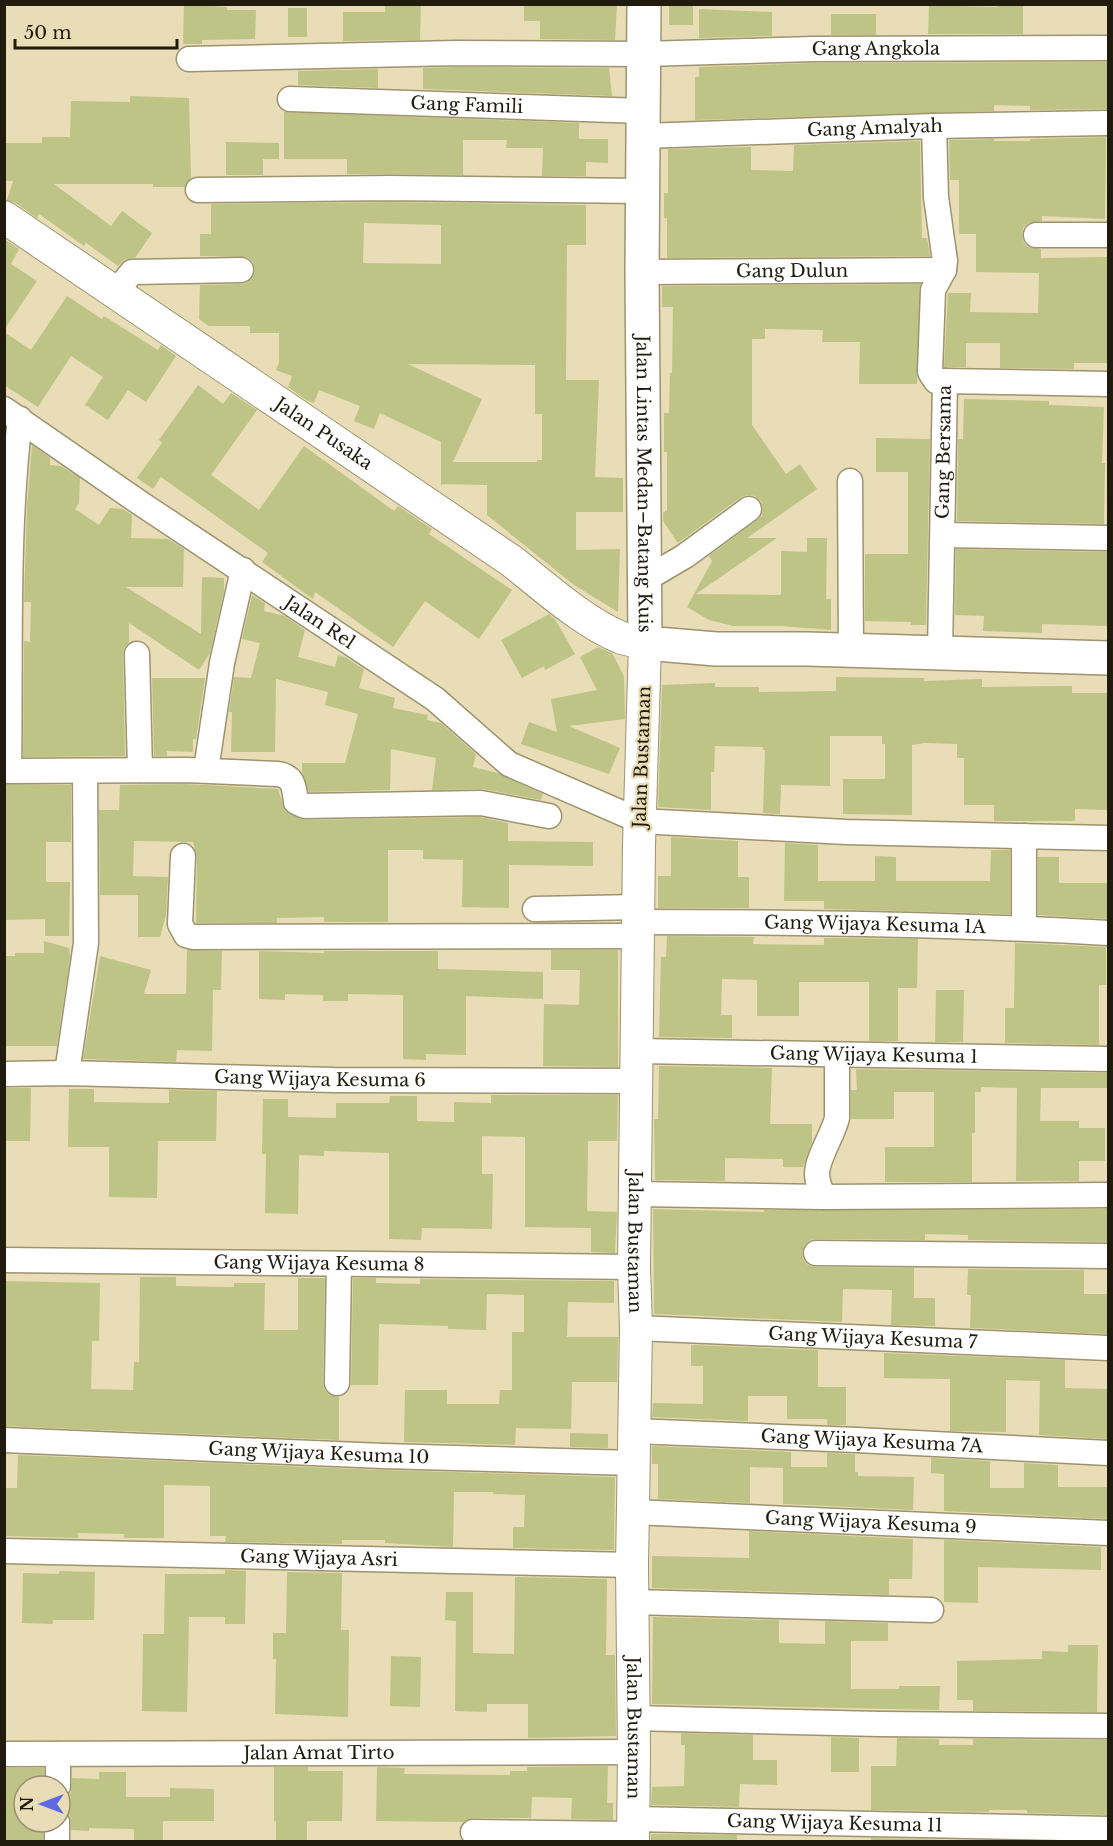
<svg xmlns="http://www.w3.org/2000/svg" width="1113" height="1846" font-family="'Libre Baskerville',serif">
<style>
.building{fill:#bdc486;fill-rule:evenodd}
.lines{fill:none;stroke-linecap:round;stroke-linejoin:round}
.minor-casing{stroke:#9d936e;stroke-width:27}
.major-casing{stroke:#9d936e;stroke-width:34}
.highway-casing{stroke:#9d936e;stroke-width:36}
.minor{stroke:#fff;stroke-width:24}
.major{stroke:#fff;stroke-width:32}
.highway{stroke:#fff;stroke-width:33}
.labels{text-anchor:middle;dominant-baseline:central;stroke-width:4.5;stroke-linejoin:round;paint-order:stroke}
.street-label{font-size:18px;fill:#201b0d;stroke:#e8ddb6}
</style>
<rect width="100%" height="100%" fill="#e8ddb6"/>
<!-- building -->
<g class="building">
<path d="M184 4 227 7V10H256L255 39 202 40V44H183Z"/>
<path d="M385 4H421L420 40 343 41V12H385Z"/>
<path d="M524 4H617L615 40 540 39V21H524Z"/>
<rect x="669" y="4" width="24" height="21"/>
<path d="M997 4H1023V34H928L929 5 997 7Z"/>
<rect x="288" y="8" width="19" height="29"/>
<path d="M699 9 772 12V36L699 38Z"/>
<rect x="831" y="14" width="45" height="21"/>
<path d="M1108 62V109L1030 110V106L994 105V111L695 120V77H699V67L814 63Z"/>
<path d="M456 67 609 68 612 96 423 89V68Z"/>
<path d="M378 69V88L298 85V71Z"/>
<path d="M130 96 189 98 191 178 185 187H153V184H54L111 226 122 211 152 233 135 258 125 259 118 266 86 243 84 246 39 214 37 218 14 202 7 200 13 181H4V143H42V137H70L71 101 130 102Z"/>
<path d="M284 112 579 123V139H608V163L586 162V176H542L543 148H506L507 140H463V175L347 174V159H284Z"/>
<path d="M1106 137 1105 219 1042 216V221L1028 223 1023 228 1022 236 1024 243 1028 247 1041 249V258L1108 257V363H1074V369L1000 368V343H966V367H944L948 293H971L970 312 1038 313 1039 273 976 272V234H959V180H950L949 140 994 139V141H1030V139Z"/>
<path d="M920 141 922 238H927L930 256 667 258V218H664V193H668V149L751 147V170L793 171 794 145Z"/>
<path d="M226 142 279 143V159H263V175H226Z"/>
<path d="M390 202 586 205V245H567L566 380H599L595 477 623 478V512H576V550L620 549 618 612 574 585 487 515V485L442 484 441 486V442L380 413 374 429 354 421 360 406 319 390 314 403 306 400 288 387 292 376 276 370 279 362V333H250V326H209L199 319 200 285 242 284 248 282 253 277 255 270 253 262 247 257 200 256V234H211V204ZM364 223 441 225V264L363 263ZM408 364 535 365V414H542V460H537V462H453L482 399Z"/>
<path d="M4 239 19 249 11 264 37 281 4 330Z"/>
<path d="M920 284 917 384H859L860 342H822L823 330 765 329V339H752V425L786 474 800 464 817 489 747 538H777L696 594 781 595V551L807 552V538H827L826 599H831V630L781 626H733L709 620 687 607 712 561 709 556 757 520 762 515 763 508 761 501 755 496 748 495 741 497 678 543 663 521V513L667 510V452H664V413H669L670 373H672L673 307H662V286Z"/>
<path d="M67 296 102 319 104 316 158 350 161 345 176 356 146 402 128 390 108 420 85 405 103 377 71 356 38 407 4 385V332L31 350Z"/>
<path d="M198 385 223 404 231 393 257 410 211 475 259 510 304 446 394 511 398 506 432 529 429 534 512 590 479 639 425 601 393 647 315 592 313 599 262 562 268 553 161 477 153 489 137 478 162 443 159 440Z"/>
<path d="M964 399 1049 401V405L1104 407 1102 463H1105L1104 524 957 521 958 439H963Z"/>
<path d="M876 438 930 439 926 625H911V622L865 621V554H908V472H876Z"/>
<path d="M32 445 50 458V465L61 466 80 478 79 503 75 509 99 525 110 508 123 509 132 515 131 538 168 539 184 549 183 587H126L201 634 202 577 224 578V591L210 653 199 670 129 623V642L124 648 123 654 125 756 23 757 24 641 30 642 31 602H24L27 507Z"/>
<path d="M956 549 1108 552V626L1042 624V633L983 631 984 616 955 615Z"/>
<path d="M252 595 265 603 264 611 285 616 305 630 298 657 335 667 338 655 345 657 364 669 359 688 395 698 393 708 428 715 427 720 441 723 476 754 473 767 498 773 543 794 541 800 483 789 432 790 436 758 391 749 390 790 309 792 302 772V763H345L358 714 325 705 328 692 276 679 275 752H231L232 712H229L234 677 251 678 260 643 242 639Z"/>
<path d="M549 614 555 619 575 654 545 670 544 666 522 678 501 640Z"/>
<path d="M598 647 612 653 624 676 625 719 569 726 620 748 609 774 521 744 529 722 557 732 551 699 597 690 580 657Z"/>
<path d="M836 677 924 678V681L982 679V687L1072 686V693H1108V810L1075 809V821H994V805H964V758H957V744L924 743 912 745V815L843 814V779H885V744H882V736H830V786L781 785 780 814 763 813 765 750H763V747L715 746 714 772H711V810L658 807 662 685 715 683V687H759V692L836 691Z"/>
<path d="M152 678H205L196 739H193V752L167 751V756H154Z"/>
<path d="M4 784 71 785V842H46V882H70L69 936H45V919L4 920Z"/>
<path d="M186 784 278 789 285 811 305 820 480 817 508 823V841L593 842V866L509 865V908L462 907 463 860 423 859V850H388V922H324V917L277 918V923H196L197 857 193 842 134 841 133 876 168 877 166 915 160 937H138V895H100L99 810H119L120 785Z"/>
<path d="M671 837 738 841V877H749V908H658V876H671Z"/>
<path d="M785 843 818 845V881H875V856L896 857V881H990L991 850H1010V914L824 909V901H784Z"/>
<path d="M1038 857H1059V883H1108V919L1038 915Z"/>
<path d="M667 936 754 937 753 944 824 945V938L918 939 917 988H898V1041H869V982H799V1016H757V980L722 979 721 1015H732V1038L659 1037 661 957H666Z"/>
<path d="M44 941 69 948 70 957 57 1046H4V956H15V953H44Z"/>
<path d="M1015 943 1106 947V985H1099V1045L1005 1043V1008H1014Z"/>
<path d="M187 950 222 951 221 990H213L212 1051 177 1050 176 1062 83 1059 100 956 151 970 144 994H186Z"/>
<path d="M551 950H618V1067L543 1066 544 1004 579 1005 580 970H551Z"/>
<path d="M259 951 324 953V951H438V969L543 972V999L466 996V1055L426 1054V1060L403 1059V995L348 994V1001H323V995L285 994V1000L259 999Z"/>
<path d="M936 990H964L963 1042H935Z"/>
<path d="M659 1066 772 1068 770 1124H812V1142L803 1167H783V1159L725 1158V1181L655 1180 654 1119H658Z"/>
<path d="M856 1069 1108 1073V1088H1041L1040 1121H1079V1128H1105V1161H1079V1181H1016L1017 1088 981 1087V1092H975V1133H972V1182H885V1147H934V1092H894V1119H851V1090H857Z"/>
<path d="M4 1088H31L30 1141H4Z"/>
<path d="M69 1089H94V1102L169 1103V1090L217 1091 216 1141H158L157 1198 109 1197V1147H68Z"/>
<path d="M491 1095H618L617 1141H588L587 1211 617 1212 615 1253 591 1252V1228L525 1227V1137L482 1136V1174H493L492 1229 422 1228 421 1240 389 1239V1153L324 1151V1156L299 1155 298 1214 265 1213 266 1154H262L263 1099H288V1117L336 1118V1103H389L390 1096H417V1121L454 1122V1102L491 1103Z"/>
<path d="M653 1209 764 1212V1210L1108 1209V1242L968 1240V1235L925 1234V1240L816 1239 810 1240 804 1245 802 1252 803 1259 808 1265 815 1267 914 1268V1298H935V1326L891 1325 892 1290 843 1289 842 1322 654 1314Z"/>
<path d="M968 1269 1084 1270V1294H1108V1334L970 1328 971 1295H967Z"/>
<path d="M140 1277H176V1286L234 1287V1283H265L264 1330H298V1278H325L323 1383 324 1389 329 1395 339 1397V1440L4 1426V1281L100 1283 99 1341H92L91 1389 133 1390 134 1362H139Z"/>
<path d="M353 1278H376V1283L420 1284V1279L614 1281V1303L568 1302 567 1337H618L617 1382H572L571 1429 516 1428 515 1445 404 1442 405 1390H447V1404H499L500 1390H512V1332H524V1295L487 1294 486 1330 448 1329V1326L379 1324 378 1385H351Z"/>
<path d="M691 1345 818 1350V1387H846V1425H827V1419H787V1396H748V1421L652 1417 653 1403 703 1404V1366H691Z"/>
<path d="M884 1353 1065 1360V1388L1108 1389V1439L1039 1435 1040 1381 1006 1380V1432L950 1431V1379L884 1378Z"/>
<path d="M570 1433 608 1434V1448L570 1447Z"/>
<path d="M652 1446 791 1452V1467H827V1453L855 1454V1472H858V1476L914 1477 913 1510 783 1504V1468L750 1467V1503L658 1499V1464H652Z"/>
<path d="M18 1455 382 1470 615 1477 614 1550 513 1548V1527H524L525 1495 493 1494V1492H454L453 1547 385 1543V1540H342V1544L225 1542 226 1536H210V1486L164 1485V1538H124V1534L78 1533V1538L4 1536V1488H17Z"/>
<path d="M931 1458 990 1461V1488H1024V1463L1058 1465V1487H1108V1519L944 1511V1474L931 1473Z"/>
<path d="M749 1531 913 1539 912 1579H889V1595L652 1588V1556L749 1558Z"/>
<path d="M944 1540 1101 1547V1570L978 1567V1603L944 1602Z"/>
<path d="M225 1570 246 1571 245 1624H225V1617H189L187 1712 142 1711 143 1634H164L165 1574H225Z"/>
<path d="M59 1571 95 1572 94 1620H53V1624L22 1623 23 1573 59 1574Z"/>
<path d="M287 1572 342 1573 341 1630H349L348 1717 275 1714 276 1659H273V1633H286Z"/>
<path d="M515 1577 607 1579 606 1655H615L616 1736 528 1738V1704H487V1712L455 1711 456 1621 445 1620 446 1592H473V1653L514 1654Z"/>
<path d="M653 1617 779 1620V1643L825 1644V1621L888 1623V1641H851V1689H899V1686H940L939 1710 652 1704Z"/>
<path d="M1068 1645H1098L1097 1712 973 1711V1700H957V1661L1042 1659V1651L1068 1652Z"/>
<path d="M391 1656 421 1657 420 1707 390 1706Z"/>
<path d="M681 1733 753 1735V1760H777V1785L740 1784 739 1807 651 1805 652 1787 684 1786 685 1745H681Z"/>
<path d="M831 1737 859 1738V1772H831Z"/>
<path d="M897 1738 939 1739V1745H973V1739L1108 1740V1815L1027 1813V1810H989V1812L871 1810V1766H896Z"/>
<path d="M608 1766 607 1803H613V1820L571 1819 572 1798 532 1797 531 1818H473L463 1822 376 1821 377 1767 405 1768 404 1774 510 1775V1771H527V1767Z"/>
<path d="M274 1767H308V1771H343L342 1821H307V1842H276V1821H274Z"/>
<path d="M4 1768H44V1786H24V1822H43V1842H6Z"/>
<path d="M99 1772H126V1797H170V1788L214 1789V1821H163V1842H134V1829L89 1828V1831L71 1830 70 1815 63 1809 64 1799 71 1793 72 1778 99 1779Z"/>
<path d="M651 1834 737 1835V1842H651Z"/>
<path d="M871 1838 989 1841V1842H871Z"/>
</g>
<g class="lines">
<!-- minor casing -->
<g class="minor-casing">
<g id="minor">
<path id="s1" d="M189 59 456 53 643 54 814 49 1108 48"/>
<path id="s2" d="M290 99 643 111"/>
<path d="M934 126 936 197 945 261 944 270 933 290 930 372 936 381H945"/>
<path id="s3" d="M643 136 934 126 1108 123"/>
<path d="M198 190 390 188 643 191"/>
<path d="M1036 235H1108"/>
<path id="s4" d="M642 272 944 270"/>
<path d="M115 293 132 272 241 270"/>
<path id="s5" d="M4 409 143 505 435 699 509 764 640 821 846 832 1108 838"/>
<path d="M20 419C6 535 11 653 9 771L186 770 277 774C294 776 294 787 296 802L305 806 481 803 549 816"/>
<path d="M850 481 851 650"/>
<path d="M943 535 1108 538"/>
<path d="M644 580 685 556 749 509"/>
<path id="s6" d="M940 652 945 381 1108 384"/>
<path d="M137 654 140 770"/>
<path d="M206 770 222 663 243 570"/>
<path d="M1024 836V928"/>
<path d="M183 856 180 924 186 935 193 937 639 936"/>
<path d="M535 909 639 907"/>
<path id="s7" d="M639 922C796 922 952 924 1108 933"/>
<path id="s8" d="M638 1051 1108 1059"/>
<path d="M67 1073 86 943 85 771"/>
<path id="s9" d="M4 1074 67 1073 333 1080 638 1081"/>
<path d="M636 1194 823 1197 1108 1195"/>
<path d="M823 1197C821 1190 817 1182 817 1174 817 1158 833 1135 837 1118V1055"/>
<path d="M816 1253 1108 1256"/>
<path id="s10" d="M4 1260 634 1267"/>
<path id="s11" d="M636 1328 1108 1348"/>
<path d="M337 1383 339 1264"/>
<path id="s12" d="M634 1431 857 1440 1108 1453"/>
<path id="s13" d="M4 1440 383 1456 634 1463"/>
<path id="s14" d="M633 1512 1108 1533"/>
<path id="s15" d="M4 1551 632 1565"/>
<path d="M633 1602 931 1610"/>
<path d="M633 1718 880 1724 1108 1726"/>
<path id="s16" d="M4 1754 634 1752"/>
<path d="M58 1786V1754"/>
<path id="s17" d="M634 1819 1108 1829"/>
<path d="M473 1832 633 1834"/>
<path d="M57 1842V1822"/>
</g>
</g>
<!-- major casing -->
<g class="major-casing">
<g id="major">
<path id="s18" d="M4 217 513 562C544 587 586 624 622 638 629 640 638 642 645 643L639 845 634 1267 636 1328 632 1565 634 1752 633 1842"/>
</g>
</g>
<!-- highway casing -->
<g class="highway-casing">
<g id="highway">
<path id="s19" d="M644 4 642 272 645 643 716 649H807L1108 658"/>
</g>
</g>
<!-- minor -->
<use href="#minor" class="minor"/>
<!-- major -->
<use href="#major" class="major"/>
<!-- highway -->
<use href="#highway" class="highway"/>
</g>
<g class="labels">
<!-- street labels -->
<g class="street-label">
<text stroke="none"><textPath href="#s1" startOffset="687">Gang Angkola</textPath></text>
<text stroke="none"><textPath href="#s2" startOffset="177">Gang Famili</textPath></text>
<text stroke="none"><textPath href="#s3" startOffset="232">Gang Amalyah</textPath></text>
<text stroke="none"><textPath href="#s4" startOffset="150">Gang Dulun</textPath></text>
<text stroke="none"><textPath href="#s18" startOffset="386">Jalan Pusaka</textPath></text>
<text stroke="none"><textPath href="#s6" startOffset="200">Gang Bersama</textPath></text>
<text stroke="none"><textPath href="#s19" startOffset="480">Jalan Lintas Medan–Batang Kuis</textPath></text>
<text stroke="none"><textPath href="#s5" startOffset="381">Jalan Rel</textPath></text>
<text transform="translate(642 757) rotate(-88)">Jalan Bustaman</text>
<text stroke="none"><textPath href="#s7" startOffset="236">Gang Wijaya Kesuma 1A</textPath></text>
<text stroke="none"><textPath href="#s8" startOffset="236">Gang Wijaya Kesuma 1</textPath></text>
<text stroke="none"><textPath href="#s9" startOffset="316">Gang Wijaya Kesuma 6</textPath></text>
<text stroke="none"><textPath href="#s18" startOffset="1371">Jalan Bustaman</textPath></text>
<text stroke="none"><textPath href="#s10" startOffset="315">Gang Wijaya Kesuma 8</textPath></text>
<text stroke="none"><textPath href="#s11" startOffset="237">Gang Wijaya Kesuma 7</textPath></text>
<text stroke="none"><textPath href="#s12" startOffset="238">Gang Wijaya Kesuma 7A</textPath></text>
<text stroke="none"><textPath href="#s13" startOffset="315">Gang Wijaya Kesuma 10</textPath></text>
<text stroke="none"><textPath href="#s14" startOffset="238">Gang Wijaya Kesuma 9</textPath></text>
<text stroke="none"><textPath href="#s15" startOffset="315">Gang Wijaya Asri</textPath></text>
<text stroke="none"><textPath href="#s18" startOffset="1857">Jalan Bustaman</textPath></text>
<text stroke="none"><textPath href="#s16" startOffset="315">Jalan Amat Tirto</textPath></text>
<text stroke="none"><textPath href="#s17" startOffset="201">Gang Wijaya Kesuma 11</textPath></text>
</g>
</g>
<!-- border -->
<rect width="1113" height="1846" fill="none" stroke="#201b0d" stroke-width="12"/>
<!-- north arrow -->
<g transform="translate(42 1804) rotate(270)"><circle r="28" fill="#e8ddb6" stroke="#988f72" stroke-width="1.5"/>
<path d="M0-4.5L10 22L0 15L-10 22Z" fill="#5c6be2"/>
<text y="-9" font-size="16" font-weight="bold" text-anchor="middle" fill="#201b0d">N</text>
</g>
<!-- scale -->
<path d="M15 39v9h162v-9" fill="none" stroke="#201b0d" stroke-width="3"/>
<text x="24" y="39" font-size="18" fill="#201b0d" stroke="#e8ddb6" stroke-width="4.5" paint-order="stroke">50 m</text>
</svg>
